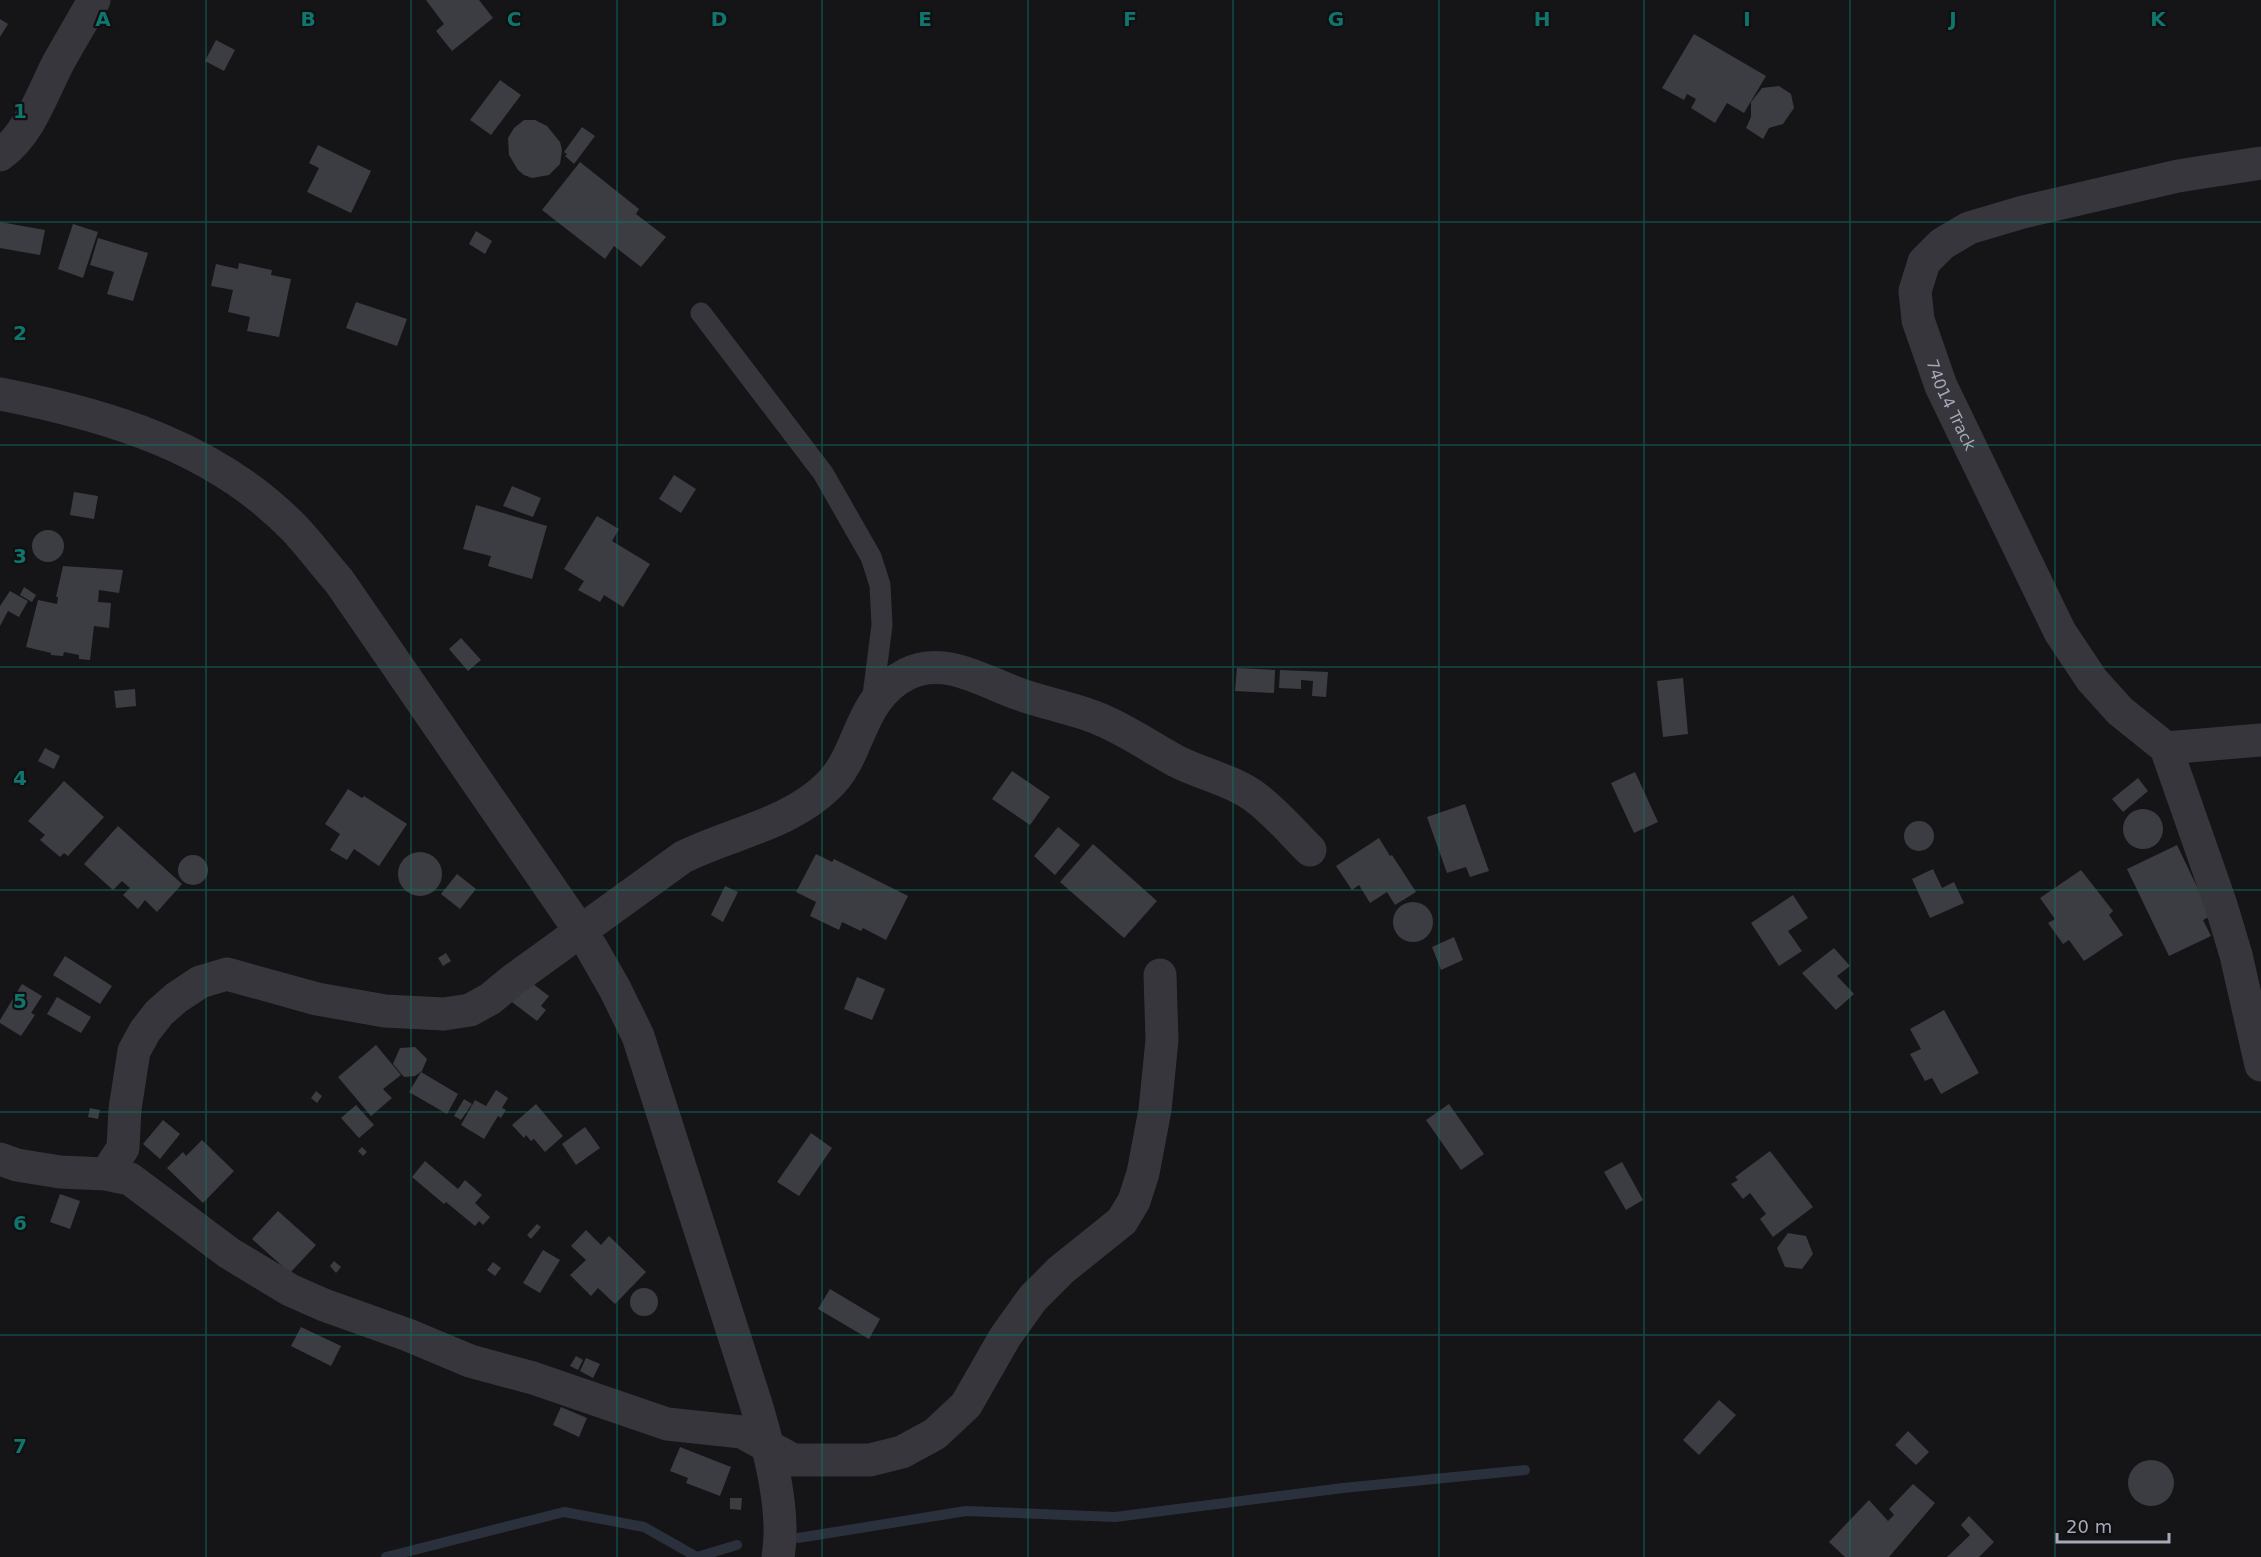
<svg xmlns="http://www.w3.org/2000/svg" width="2261" height="1557" font-family="'DejaVu Sans',sans-serif">
<style>
.lines{fill:none;stroke-linecap:round;stroke-linejoin:round}
.stream{stroke:#2a313c;stroke-width:10}
.building{fill:#3c3d42}
.service{stroke:#36363c;stroke-width:21}
.minor{stroke:#36363c;stroke-width:33}
.tertiary{stroke:#36363c;stroke-width:33}
.grid{fill:none;stroke:#0f766e;stroke-width:1.5;stroke-opacity:0.55}
.labels{text-anchor:middle;dominant-baseline:central;stroke-width:4.5;stroke-linejoin:round;paint-order:stroke}
.street-label{font-size:16px;fill:#a6a9b8;stroke:#101012}
.grid-label{font-size:20px;text-anchor:middle;font-weight:bold;fill:#0f766e;stroke:#101012;stroke-width:4.5;stroke-linejoin:round;paint-order:stroke}
</style>
<rect width="100%" height="100%" fill="#151517"/>
<g class="lines">
<!-- stream -->
<g class="stream">
<path d="M798 1538 966 1511 1115 1517 1343 1488 1525 1470"/>
<path d="M386 1557 564 1512 644 1527 697 1557"/>
<path d="M697 1557 737 1545"/>
</g>
</g>
<!-- building -->
<g class="building">
<path d="M426 0H479L493 18 452 51 436 31 444 24Z"/>
<path d="M0 19 8 24 0 37Z"/>
<path d="M1694 34 1766 76 1744 113 1727 103 1715 123 1691 108 1696 99 1687 94 1684 100 1662 88Z"/>
<path d="M216 40 235 50 224 71 205 61Z"/>
<path d="M500 80 521 95 491 135 470 120Z"/>
<path d="M1779 86 1791 94 1794 108 1783 124 1769 128 1763 139 1746 128 1751 117V102L1762 88Z"/>
<path d="M524 120H535L547 126 560 142 562 150 560 164 549 175 532 178 524 175 518 170 509 155 508 138 514 128Z"/>
<path d="M582 127 595 136 574 164 565 156 567 154 564 152Z"/>
<path d="M318 145 371 171 351 213 307 192 319 168 309 163Z"/>
<path d="M580 162 639 209 636 214 666 237 641 267 614 246 605 259 542 210Z"/>
<path d="M0 222 45 230 40 255 0 248Z"/>
<path d="M73 224 98 232 83 278 58 269Z"/>
<path d="M476 231 492 241 485 254 469 244Z"/>
<path d="M98 238 148 253 133 301 107 294 114 272 90 265Z"/>
<path d="M239 263 272 270 271 275 291 279 279 337 247 331 250 317 228 312 233 290 211 286 216 264 238 269Z"/>
<path d="M356 302 407 319 397 346 346 328Z"/>
<path d="M674 475 696 489 681 513 659 499Z"/>
<path d="M512 486 541 498 533 517 503 506Z"/>
<path d="M74 492 98 496 94 519 70 515Z"/>
<path d="M476 505 547 526 532 579 488 566 491 556 463 549Z"/>
<path d="M597 516 619 529 612 541 650 564 623 607 604 595 600 602 578 590 584 581 564 569Z"/>
<circle cx="48" cy="546" r="16"/>
<path d="M63 566 123 570 119 593 99 590 98 602 111 603 109 628 94 626 90 660 79 659V655L64 652 63 656 51 655V653L26 647 38 600 57 604 58 597H56Z"/>
<path d="M24 587 36 595 32 602 20 595Z"/>
<path d="M10 591 28 601 19 617 8 611 0 626V606Z"/>
<path d="M461 638 481 660 468 671 449 649Z"/>
<path d="M1237 668 1275 670 1274 693 1235 691Z"/>
<path d="M1280 670 1328 672 1326 697 1312 696 1313 681 1301 680V689L1279 688Z"/>
<path d="M1683 678 1688 734 1663 737 1657 681Z"/>
<path d="M135 689 136 706 116 708 114 691Z"/>
<path d="M45 748 60 756 54 769 38 761Z"/>
<path d="M1012 771 1050 797 1030 825 992 799Z"/>
<path d="M1635 772 1658 822 1634 833 1611 783Z"/>
<path d="M2138 778 2148 791 2123 812 2112 799Z"/>
<path d="M64 781 104 817 68 856 64 853 60 857 40 840 45 835 28 821Z"/>
<path d="M348 789 362 798 364 796 407 824 379 866 354 849 347 860 330 850 340 834 325 824Z"/>
<path d="M1465 804 1489 871 1470 877 1466 867 1447 873 1427 817Z"/>
<circle cx="2143" cy="829" r="20"/>
<circle cx="1919" cy="836" r="15"/>
<path d="M118 826 182 884 157 912 145 900 138 909 123 895 130 888 122 881 113 890 84 864Z"/>
<path d="M1058 827 1080 845 1055 875 1034 856Z"/>
<path d="M1379 838 1390 856 1392 855 1416 892 1395 905 1387 892 1370 903 1359 885 1352 890 1336 866Z"/>
<path d="M1093 844 1157 901 1124 938 1060 882Z"/>
<path d="M2177 845 2211 916 2203 920 2211 936 2169 956 2127 869Z"/>
<circle cx="420" cy="874" r="22"/>
<path d="M816 854 832 862 834 859 908 896 886 940 863 928 861 931 842 922 839 930 810 916 816 902 796 892Z"/>
<circle cx="193" cy="870" r="15"/>
<path d="M1933 869 1942 888 1954 882 1964 903 1930 918 1912 879Z"/>
<path d="M2081 870 2113 911 2109 915 2123 935 2084 961 2069 940 2063 944 2048 923 2055 919 2040 898Z"/>
<path d="M457 874 476 889 460 909 441 894Z"/>
<path d="M725 886 738 892 723 922 711 915Z"/>
<path d="M1793 895 1808 918 1788 931 1802 951 1779 966 1751 923Z"/>
<circle cx="1413" cy="922" r="20"/>
<path d="M1454 937 1463 960 1441 970 1432 947Z"/>
<path d="M1834 948 1850 966 1837 976 1854 994 1836 1010 1802 973Z"/>
<path d="M446 953 451 961 443 966 438 958Z"/>
<path d="M65 956 112 986 100 1004 53 975Z"/>
<path d="M857 977 885 989 872 1020 844 1009Z"/>
<path d="M529 981 549 996 541 1006 546 1010 537 1021 508 999Z"/>
<path d="M22 984 42 996 31 1013 35 1015 21 1036 0 1023V1020Z"/>
<path d="M57 997 91 1017 81 1033 47 1014Z"/>
<path d="M1944 1010 1979 1073 1941 1094 1932 1078 1925 1081 1910 1054 1921 1049 1910 1029Z"/>
<path d="M376 1045 401 1075 383 1089 392 1098 371 1116 338 1077Z"/>
<path d="M415 1047 427 1059 422 1071 415 1076 404 1077 393 1064 400 1048Z"/>
<path d="M421 1072 458 1094 447 1114 409 1092Z"/>
<path d="M496 1090 508 1098 502 1108 506 1110 501 1118 498 1116 484 1139 461 1125 475 1100 486 1106Z"/>
<path d="M316 1091 322 1096 317 1103 311 1098Z"/>
<path d="M464 1099 472 1104 461 1120 454 1116Z"/>
<path d="M536 1104 563 1136 545 1152 534 1139 531 1141 526 1135 524 1138 512 1125Z"/>
<path d="M1449 1104 1484 1154 1461 1170 1426 1120Z"/>
<path d="M356 1105 374 1125 359 1138 341 1118Z"/>
<path d="M90 1108 100 1110 98 1119 88 1117Z"/>
<path d="M163 1120 180 1134 160 1159 143 1144Z"/>
<path d="M585 1127 600 1148 576 1165 562 1144Z"/>
<path d="M811 1133 832 1148 799 1196 777 1182Z"/>
<path d="M202 1140 234 1171 203 1203 167 1168 183 1152 186 1156Z"/>
<path d="M362 1147 367 1152 363 1156 358 1151Z"/>
<path d="M1770 1151 1813 1207 1773 1237 1760 1219 1766 1214 1750 1193 1743 1199 1731 1184 1738 1180 1735 1177Z"/>
<path d="M425 1161 458 1189 465 1180 482 1195 475 1203 490 1217 483 1225 479 1221 475 1226 446 1202 444 1204 412 1177Z"/>
<path d="M1622 1162 1643 1200 1626 1210 1604 1172Z"/>
<path d="M60 1194 80 1201 70 1229 50 1222Z"/>
<path d="M278 1211 316 1245 290 1273 252 1239Z"/>
<path d="M537 1224 541 1227 531 1239 527 1235Z"/>
<path d="M586 1230 601 1245 609 1236 646 1272 615 1304 598 1288 591 1296 570 1275 586 1260 571 1246Z"/>
<path d="M1788 1233 1806 1236 1813 1254 1802 1269 1785 1267 1777 1248Z"/>
<path d="M543 1250 560 1260 540 1293 523 1283Z"/>
<path d="M334 1261 341 1267 336 1273 330 1266Z"/>
<path d="M493 1262 501 1268 495 1276 487 1270Z"/>
<circle cx="644" cy="1302" r="14"/>
<path d="M830 1289 880 1319 869 1339 818 1309Z"/>
<path d="M301 1327 341 1346 331 1366 291 1346Z"/>
<path d="M576 1356 583 1360 578 1370 570 1366Z"/>
<path d="M586 1358 600 1364 593 1378 580 1371Z"/>
<path d="M1719 1400 1736 1415 1699 1455 1683 1440Z"/>
<path d="M561 1407 587 1418 579 1437 553 1425Z"/>
<path d="M1908 1431 1929 1452 1916 1465 1895 1445Z"/>
<path d="M680 1447 731 1467 720 1496 686 1483 688 1478 670 1471Z"/>
<circle cx="2151" cy="1483" r="23"/>
<path d="M1913 1484 1935 1503 1889 1557H1845L1829 1542 1869 1500 1888 1521 1894 1515 1889 1509Z"/>
<path d="M730 1498H742L741 1510 730 1509Z"/>
<path d="M1969 1516 1994 1542 1979 1557H1947L1970 1535 1961 1525Z"/>
</g>
<g class="lines">
<!-- service -->
<path class="service" d="M701 313 823 473 871 557 880 585 882 625 872 703"/>
<!-- minor -->
<g class="minor">
<path d="M0 155C29 134 41 97 57 65 69 43 82 22 94 0"/>
<path id="s1" d="M2261 163 2178 176 2023 212 1969 228 1942 244 1924 262 1915 291 1918 320 1941 386 2060 632 2092 680 2120 711 2166 748 2261 740"/>
<path d="M2166 748 2221 905 2236 955 2261 1065"/>
<path d="M0 1159 17 1165 60 1172 106 1174 130 1179 229 1253 290 1290 324 1305 408 1335 470 1361 533 1378 667 1424 742 1432 793 1460H870L902 1452 935 1434 966 1405 1005 1337 1033 1298 1061 1270 1122 1221 1134 1201 1143 1173 1155 1110 1162 1040 1160 975"/>
<path d="M106 1174 123 1148 125 1109 134 1051 145 1031 159 1013 176 998 200 982 227 974 317 999 385 1011 444 1014 470 1010 490 999 513 980 683 857C731 833 788 825 828 786 862 754 857 699 907 674 945 655 984 682 1019 694 1044 703 1072 708 1097 718 1125 729 1150 747 1176 761 1201 774 1232 780 1255 797 1275 812 1292 832 1310 850"/>
</g>
<!-- tertiary -->
<path class="tertiary" d="M0 394C108 415 216 447 295 529 310 545 324 564 339 581L591 947 615 989 638 1036 756 1404C769 1448 786 1511 778 1557"/>
</g>
<!-- grid -->
<path class="grid" d="M206 0V1557M411 0V1557M617 0V1557M822 0V1557M1028 0V1557M1233 0V1557M1439 0V1557M1644 0V1557M1850 0V1557M2055 0V1557M0 222H2261M0 445H2261M0 667H2261M0 890H2261M0 1112H2261M0 1335H2261"/>
<g class="labels">
<!-- street labels -->
<g class="street-label">
<text stroke="none"><textPath href="#s1" startOffset="507">74014 Track</textPath></text>
</g>
</g>
<g class="grid-label">
<text x="103" y="26">A</text>
<text x="308" y="26">B</text>
<text x="514" y="26">C</text>
<text x="719" y="26">D</text>
<text x="925" y="26">E</text>
<text x="1130" y="26">F</text>
<text x="1336" y="26">G</text>
<text x="1542" y="26">H</text>
<text x="1747" y="26">I</text>
<text x="1953" y="26">J</text>
<text x="2158" y="26">K</text>
<text x="20" y="118">1</text>
<text x="20" y="340">2</text>
<text x="20" y="563">3</text>
<text x="20" y="785">4</text>
<text x="20" y="1008">5</text>
<text x="20" y="1230">6</text>
<text x="20" y="1453">7</text>
</g>
<!-- scale -->
<path d="M2057 1533v9h112v-9" fill="none" stroke="#a6a9b8" stroke-width="3"/>
<text x="2066" y="1533" font-size="18" fill="#a6a9b8" stroke="#101012" stroke-width="4.5" paint-order="stroke">20 m</text>
</svg>
